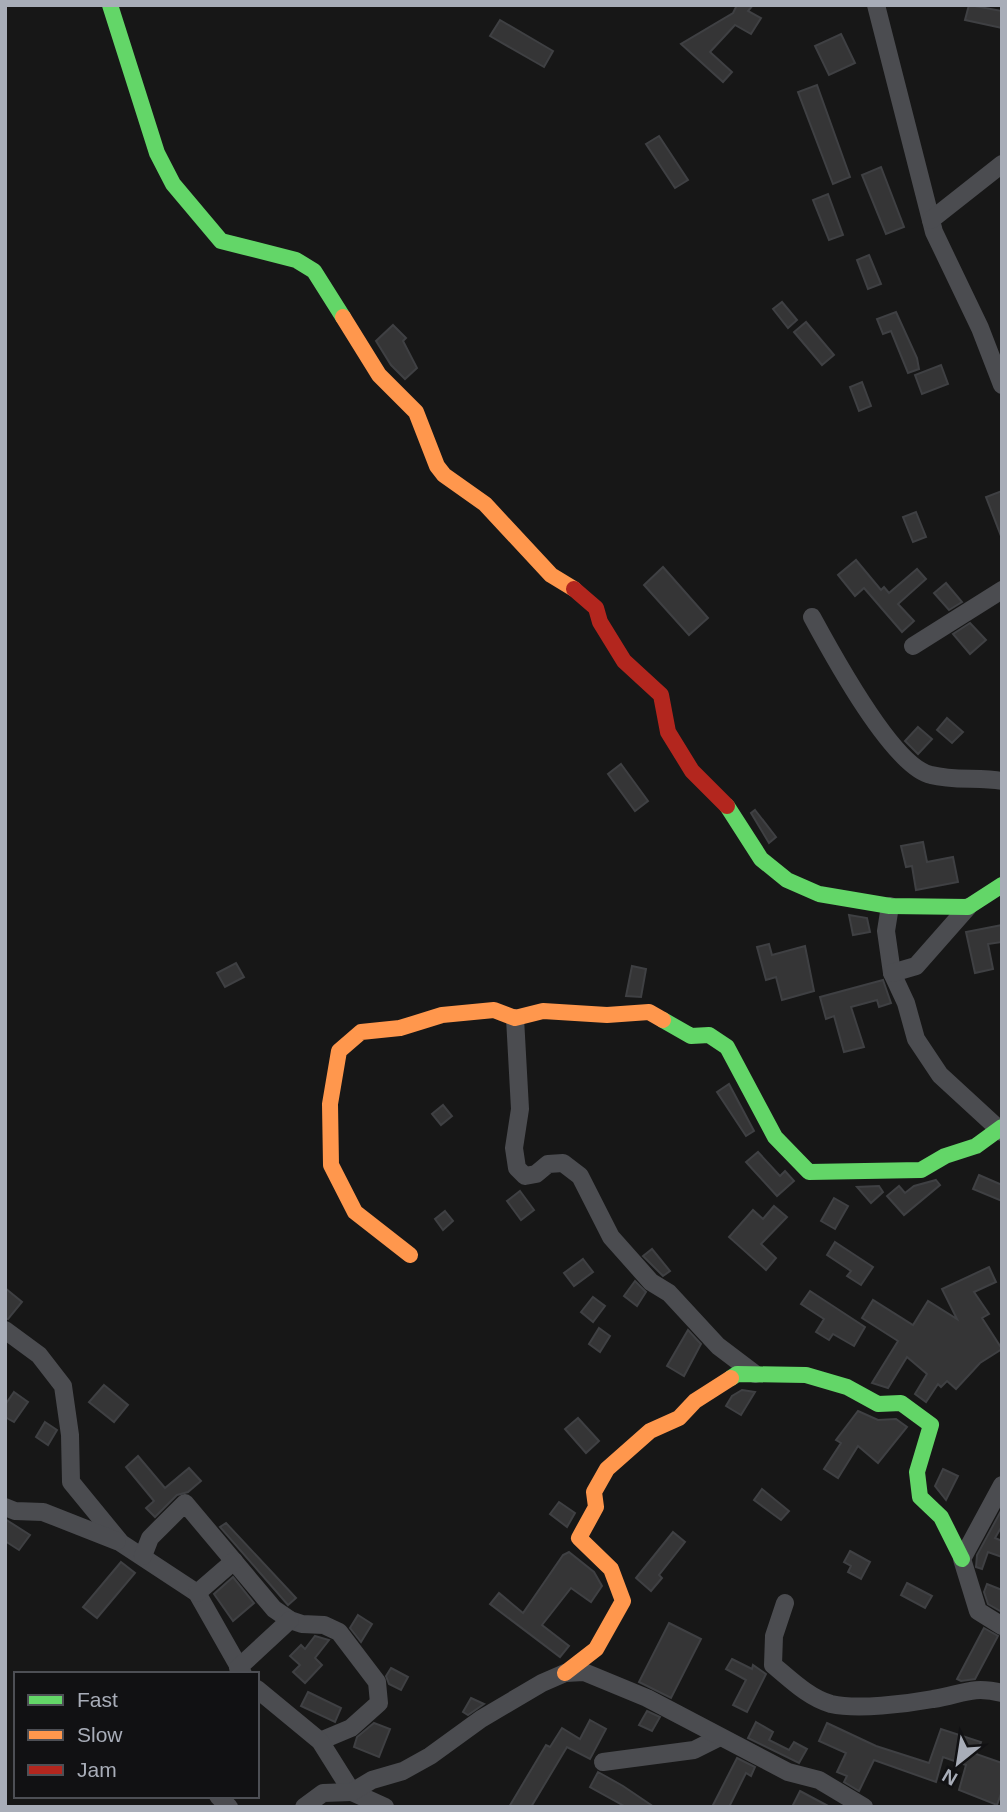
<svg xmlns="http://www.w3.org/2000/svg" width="1007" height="1812" font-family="Arial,sans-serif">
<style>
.building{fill:#353536;stroke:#3f4043;stroke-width:2}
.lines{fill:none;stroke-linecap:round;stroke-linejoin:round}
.street{stroke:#4b4c50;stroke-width:18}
.fast{stroke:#63d668;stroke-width:16}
.slow{stroke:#ff974d;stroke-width:16}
.jam{stroke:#b3261e;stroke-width:16}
</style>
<rect width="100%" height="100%" fill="#171717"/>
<!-- building -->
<g class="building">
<path d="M737 5H753L748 11 761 18 751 34 735 25 710 52 732 72 723 82 681 44 733 13Z"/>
<path d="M969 5 1002 11V28L965 20Z"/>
<path d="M500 20 553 51 544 67 490 36Z"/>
<path d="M841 34 855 63 829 75 815 46Z"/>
<path d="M817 85 850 177 833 184 798 92Z"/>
<path d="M659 136 688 180 675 188 646 144Z"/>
<path d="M881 167 904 227 886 234 862 175Z"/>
<path d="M828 194 843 235 829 240 813 200Z"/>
<path d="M869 255 881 284 868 289 857 260Z"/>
<path d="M782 302 797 320 788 328 773 309Z"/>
<path d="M896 312 917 358 919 369 908 373 891 331 883 334 877 319Z"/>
<path d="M806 322 834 355 822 365 794 332Z"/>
<path d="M393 325 406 338 403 341 417 368 405 379 391 365 376 341Z"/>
<path d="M941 365 948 384 922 394 915 375Z"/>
<path d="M862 382 871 406 859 411 850 387Z"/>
<path d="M1002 491V536H1001L986 497Z"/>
<path d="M916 512 926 537 913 542 903 517Z"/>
<path d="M856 560 881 590 884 587 889 593 917 569 926 579 898 604 914 621 902 632 864 588 855 596 838 575Z"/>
<path d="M663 567 708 618 689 635 644 585Z"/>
<path d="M946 583 962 602 949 610 934 593Z"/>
<path d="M970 623 986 640 970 654 953 634Z"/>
<path d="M947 718 963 732 952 743 937 730Z"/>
<path d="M918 727 932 739 918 754 905 741Z"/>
<path d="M621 764 648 801 635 811 608 774Z"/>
<path d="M755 810 776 837 769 843 751 813Z"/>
<path d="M923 842 927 862 953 857 958 882 916 890 912 866 906 867 901 846Z"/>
<path d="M849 915 867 918 870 932 853 935Z"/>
<path d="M1002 925V942L988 944 993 969 975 973 966 932Z"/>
<path d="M769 944 772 955 805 946 814 991 782 1000 776 977 766 980 757 947Z"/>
<path d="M236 963 244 977 225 987 217 973Z"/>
<path d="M632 966 646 969 641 997 626 996Z"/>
<path d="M883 980 891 1003 879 1007 877 1000 851 1007 864 1047 844 1052 834 1016 826 1019 820 997Z"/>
<path d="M729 1084 754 1131 746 1136 717 1092Z"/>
<path d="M443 1105 452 1116 441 1125 432 1114Z"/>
<path d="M758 1152 780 1176 785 1171 794 1181 777 1196 746 1162Z"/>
<path d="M979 1175 1002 1185V1201L973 1189Z"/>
<path d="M936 1180 940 1185 904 1215 887 1196 899 1186 905 1193 914 1186Z"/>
<path d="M879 1186 883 1192 871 1203 857 1187Z"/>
<path d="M520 1191 534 1210 521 1220 507 1201Z"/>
<path d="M834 1198 848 1206 835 1229 821 1221Z"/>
<path d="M774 1206 787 1217 761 1244 776 1258 766 1270 729 1237 753 1210 763 1219Z"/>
<path d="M445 1211 453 1221 443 1230 435 1219Z"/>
<path d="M835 1242 873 1267 861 1285 847 1276 851 1271 827 1255Z"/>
<path d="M652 1249 670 1271 663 1276 643 1256Z"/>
<path d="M583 1259 593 1272 574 1286 564 1273Z"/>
<path d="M989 1267 996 1282 974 1292 989 1314 982 1318 1002 1349 980 1363 956 1389 947 1381 941 1387 938 1384 926 1402 915 1394 927 1374 907 1357 888 1388 872 1383 898 1341 862 1318 873 1300 913 1325 928 1301 957 1319 942 1289Z"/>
<path d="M635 1281 646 1292 637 1306 624 1296Z"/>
<path d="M5 1288 22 1302 8 1319H5Z"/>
<path d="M810 1291 865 1327 854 1346 833 1334 829 1340 816 1332 824 1319 801 1304Z"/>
<path d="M593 1297 605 1306 593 1322 581 1312Z"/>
<path d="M599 1328 610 1336 600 1352 589 1344Z"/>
<path d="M688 1330 701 1344 684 1376 667 1366Z"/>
<path d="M104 1385 128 1405 114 1422 89 1402Z"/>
<path d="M742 1390 755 1392 741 1415 726 1406 732 1396Z"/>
<path d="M14 1392 28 1402 14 1422 5 1417V1405Z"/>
<path d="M858 1411 878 1420 896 1419 907 1427 878 1463 858 1446 838 1478 824 1469 841 1443 836 1440Z"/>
<path d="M578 1418 599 1441 586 1453 565 1429Z"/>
<path d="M45 1422 57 1430 48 1445 36 1437Z"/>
<path d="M138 1456 165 1488 189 1468 201 1481 188 1492 177 1495 155 1517 146 1508 154 1501 126 1467Z"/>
<path d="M943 1469 958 1476 946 1500 935 1486Z"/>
<path d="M762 1489 789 1511 781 1520 754 1500Z"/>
<path d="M559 1502 575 1513 567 1527 550 1514Z"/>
<path d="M1002 1509V1526L995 1538 1002 1541V1557L988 1552 982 1569 976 1567 977 1555Z"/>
<path d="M5 1519 30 1535 19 1550 5 1541Z"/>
<path d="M226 1523 296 1598 288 1605 220 1527Z"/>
<path d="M673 1532 685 1542 659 1575 662 1578 651 1591 636 1578Z"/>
<path d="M850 1551 870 1562 861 1579 848 1572 851 1566 844 1562Z"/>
<path d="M569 1552 594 1572 602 1586 591 1602 571 1588 542 1625 569 1646 560 1657 490 1604 499 1593 523 1613 563 1555Z"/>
<path d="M121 1562 135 1573 97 1618 83 1607Z"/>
<path d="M233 1577 254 1603 233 1621 214 1594Z"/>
<path d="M907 1583 932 1596 925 1608 901 1595Z"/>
<path d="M987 1584 1002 1590V1612L988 1604 984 1592Z"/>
<path d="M358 1615 372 1624 361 1642 350 1628Z"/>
<path d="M669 1623 701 1639 671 1698 639 1682Z"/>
<path d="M984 1628 998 1636 975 1679 961 1681 957 1679Z"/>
<path d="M315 1636 329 1640 315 1658 322 1665 305 1683 293 1672 300 1665 290 1656 301 1645 305 1649Z"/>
<path d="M732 1659 752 1669 753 1665 766 1674 747 1712 733 1705 746 1680 726 1669Z"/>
<path d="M391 1668 408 1677 401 1690 389 1684 386 1676Z"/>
<path d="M308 1692 341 1708 335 1722 301 1706Z"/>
<path d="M471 1698 484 1704 468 1715 463 1712Z"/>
<path d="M647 1711 660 1717 652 1731 639 1725Z"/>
<path d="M590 1720 606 1729 590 1759 567 1747 531 1807H509L546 1745 550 1747 562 1728 580 1739Z"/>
<path d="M756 1722 773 1732 769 1740 789 1750 794 1742 807 1749 799 1763 748 1738Z"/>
<path d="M374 1723 390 1729 379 1757 354 1747 357 1737Z"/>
<path d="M827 1723 876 1746 929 1763 941 1729 981 1742 976 1754 1002 1763V1791L997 1805 959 1790 966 1765 943 1757 936 1782 874 1760 859 1791 844 1782 847 1776 837 1772 846 1753 819 1741Z"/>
<path d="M737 1758 755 1767 751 1776 746 1773 729 1807H712Z"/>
<path d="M598 1772 623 1786 654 1807H626L590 1787Z"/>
<path d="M800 1791 830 1807H792Z"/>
</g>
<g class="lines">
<!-- street -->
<g class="street">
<path d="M876 5 934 232 980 328 1002 385"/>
<path d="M931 220 1002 164"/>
<path d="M812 617C831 652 893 767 931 775 954 781 979 777 1002 781"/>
<path d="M913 646 1002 590"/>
<path d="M890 906 886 931 892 973 906 1003 916 1039 940 1075 1002 1132"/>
<path d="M892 973 916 966 968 907"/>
<path d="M515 1018 520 1109 514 1148 517 1168 525 1176 536 1174 548 1164 563 1163 580 1176 611 1237 651 1282 669 1293 718 1346 755 1374"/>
<path d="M5 1330 39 1355 63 1386 70 1435 71 1482 121 1543 197 1593 243 1674"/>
<path d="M1002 1485 962 1559 978 1611 1002 1626"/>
<path d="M5 1507 15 1511 43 1512 117 1541"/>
<path d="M143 1556 150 1538 185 1503 274 1609 290 1620 302 1624 324 1625 339 1632 377 1682 379 1703 351 1728 320 1741"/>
<path d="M197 1593 234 1561"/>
<path d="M785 1603 774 1636 773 1665C790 1679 809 1698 831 1704 857 1710 906 1704 933 1699 961 1695 971 1685 1002 1693"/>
<path d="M238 1668 290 1620"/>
<path d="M257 1689 320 1741 352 1792 385 1807"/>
<path d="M603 1762 694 1750 720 1737"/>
<path d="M218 1796 229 1807"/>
<path d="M304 1807 323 1793 352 1792 372 1780 403 1771 430 1756 481 1719 542 1683 565 1673 584 1672 647 1698 788 1772 819 1780 864 1807"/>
</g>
<!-- fast -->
<g class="fast">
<path d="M110 5 157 153 173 184 221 241 296 260 314 271 343 317"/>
<path d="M727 806 761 859 787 880 819 894 890 906 968 907 1002 885"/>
<path d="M663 1020 691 1036 709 1035 727 1047 775 1137 809 1172 921 1170 945 1156 976 1146 1002 1127"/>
<path d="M731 1378 737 1374 806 1375 847 1387 878 1404 901 1403 931 1425 917 1472 920 1497 941 1517 962 1559"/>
</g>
<!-- slow -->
<g class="slow">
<path d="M343 317 379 375 416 412 437 466 444 475 485 504 551 575 574 589"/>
<path d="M410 1255 355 1212 331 1165 330 1104 339 1051 361 1032 400 1028 442 1015 494 1010 515 1018 543 1011 607 1015 649 1012 663 1020"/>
<path d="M565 1673 596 1649 623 1601 611 1569 579 1538 596 1507 594 1492 607 1469 650 1431 679 1418 695 1401 731 1378"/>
</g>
<!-- jam -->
<path class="jam" d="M574 589 596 608 600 622 624 661 661 695 668 732 692 771 727 806"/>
</g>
<!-- border -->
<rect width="1007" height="1812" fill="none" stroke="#a8adb8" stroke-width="14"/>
<!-- legend -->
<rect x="14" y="1672" width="245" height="126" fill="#111113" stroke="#4d4f55" stroke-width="2"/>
<rect x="28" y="1695" width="35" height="10" fill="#63d668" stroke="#4d4f55" stroke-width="2"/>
<text x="77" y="1707" font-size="21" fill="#a8adb8">Fast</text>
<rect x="28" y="1730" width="35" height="10" fill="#ff974d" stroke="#4d4f55" stroke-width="2"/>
<text x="77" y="1742" font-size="21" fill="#a8adb8">Slow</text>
<rect x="28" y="1765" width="35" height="10" fill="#b3261e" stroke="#4d4f55" stroke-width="2"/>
<text x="77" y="1777" font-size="21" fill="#a8adb8">Jam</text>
<!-- north arrow -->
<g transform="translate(958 1763) rotate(210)" stroke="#111113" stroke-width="5" paint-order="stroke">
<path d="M0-5L12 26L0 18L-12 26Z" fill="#a8adb8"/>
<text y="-10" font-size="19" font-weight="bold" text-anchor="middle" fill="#a8adb8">N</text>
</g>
</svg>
